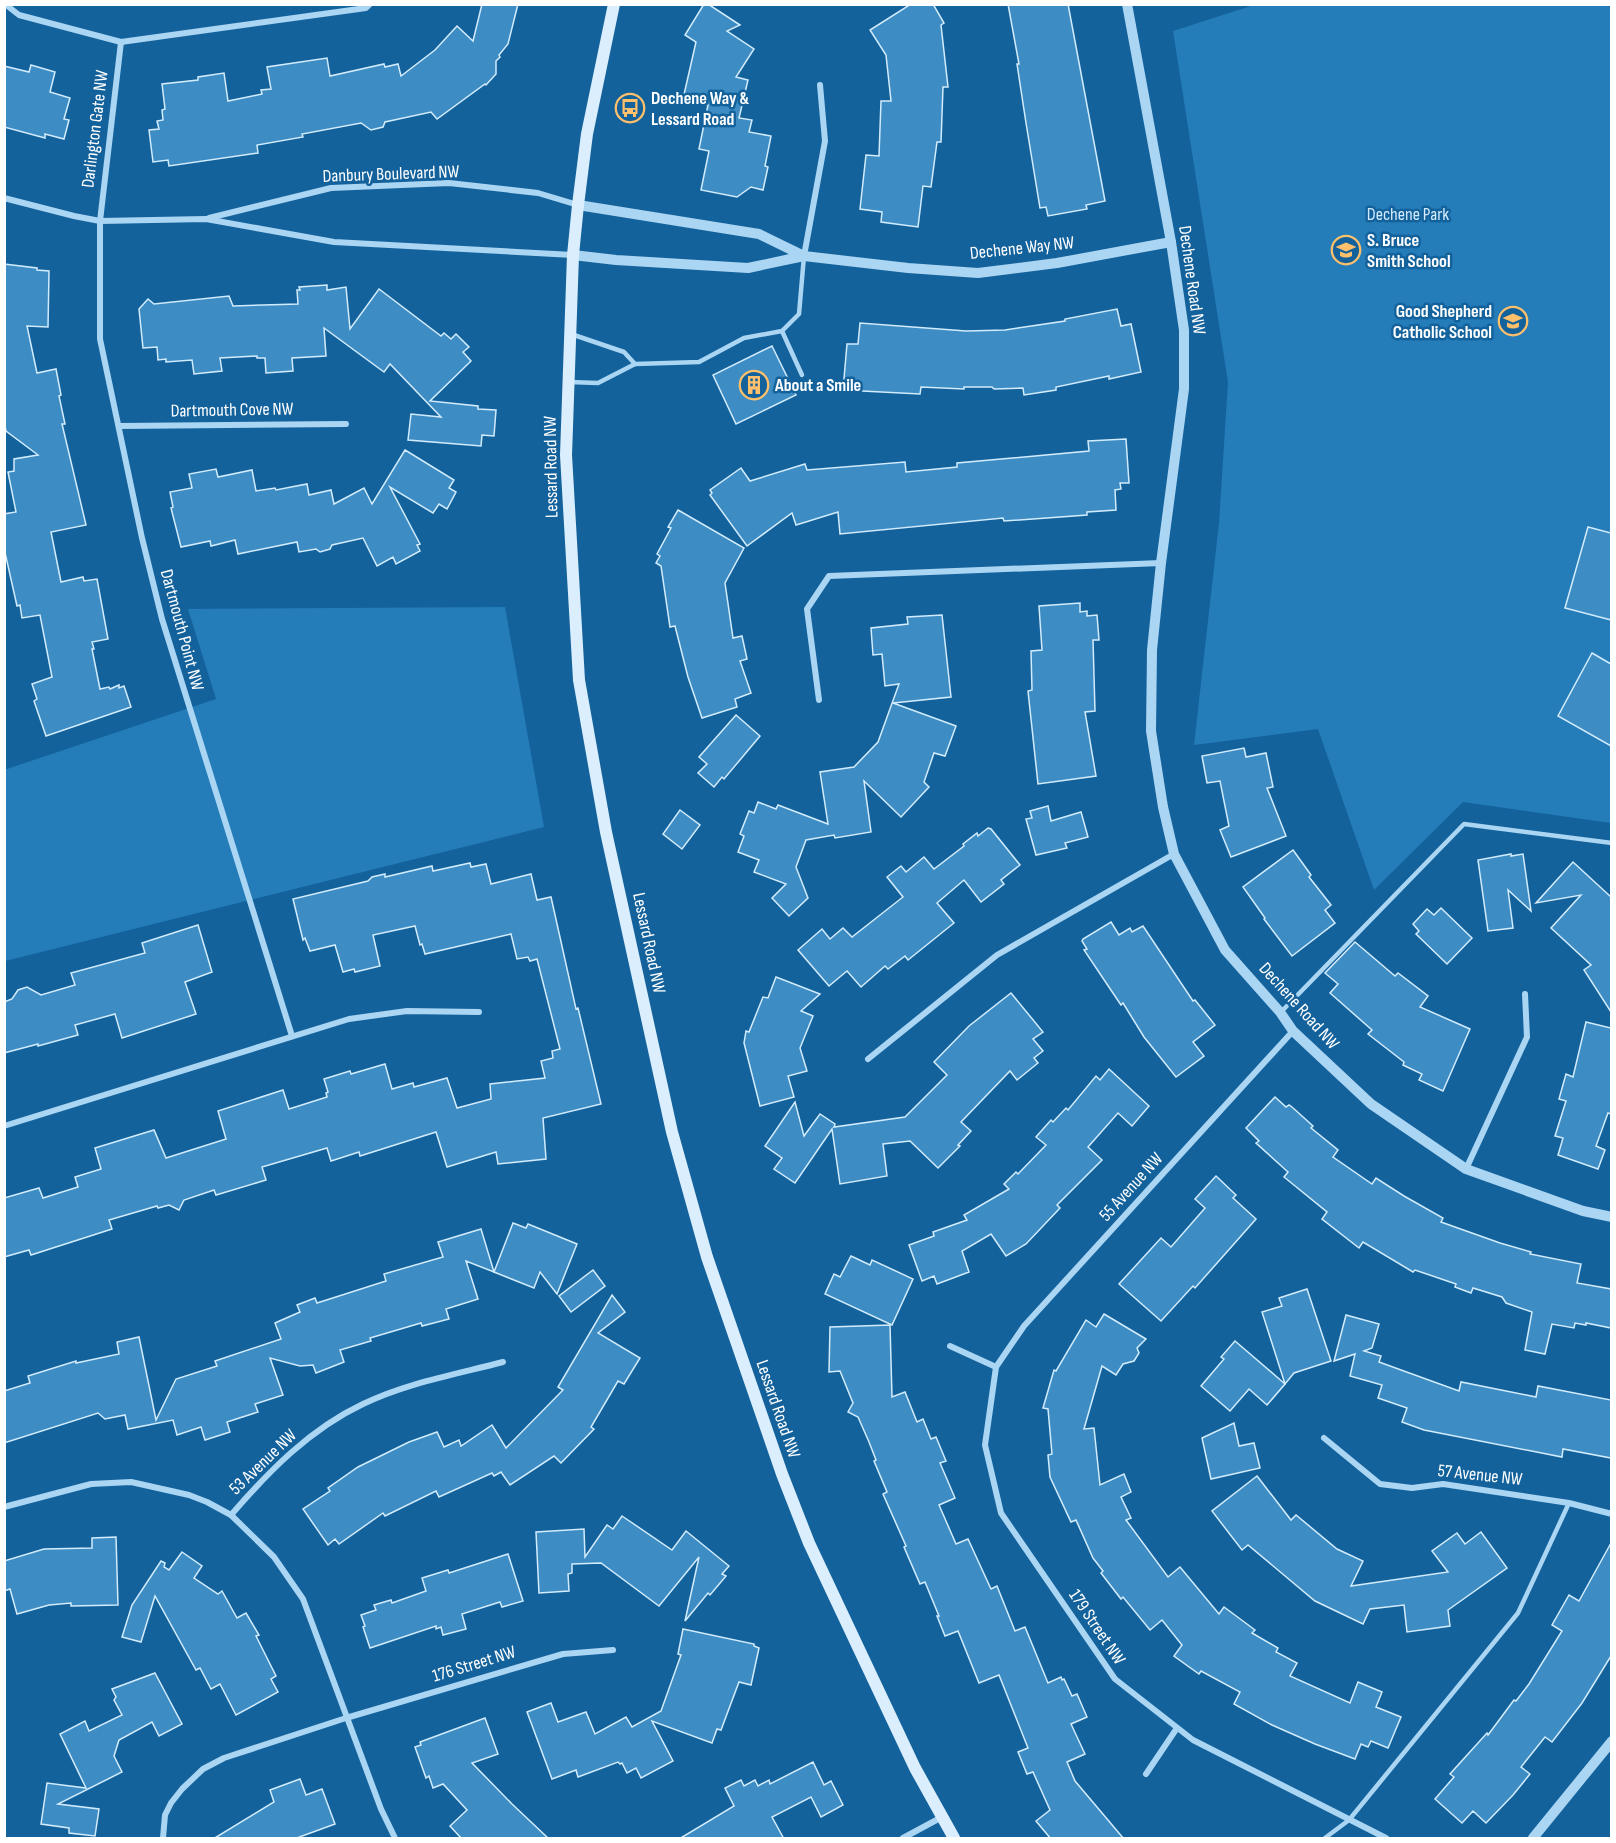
<svg xmlns="http://www.w3.org/2000/svg" width="1616" height="1843" font-family="'Sofia Sans Condensed',sans-serif">
<style>
.green{fill:#247cb9}
.building{fill:#3d8cc3;stroke:#d2ecfd;stroke-width:1.5}
.lines{fill:none;stroke-linecap:round;stroke-linejoin:round}
.service{stroke:#aad5f3;stroke-width:4.5}
.minor{stroke:#aad5f3;stroke-width:6}
.tertiary{stroke:#aad5f3;stroke-width:10}
.secondary{stroke:#daeefd;stroke-width:12}
.labels{text-anchor:middle;dominant-baseline:central;stroke-width:5;stroke-linejoin:round;paint-order:stroke}
.poi-label{font-size:18px;font-weight:bold;fill:#fff;stroke:#14629c;text-anchor:start}
.street-label{font-size:18px;fill:#fff;stroke:#14629c}
.park-label{font-size:18px;fill:#d2ecfd;stroke:#14629c}
</style>
<rect width="100%" height="100%" fill="#14629c"/>
<!-- green -->
<g class="green">
<path d="M1254 5H1611V823L1463 802 1374 890 1318 729 1194 745 1219 523 1228 382 1173 31Z"/>
<path d="M505 607 544 827 5 961 4 770 216 699 188 609Z"/>
</g>
<!-- building -->
<g class="building">
<path d="M482 4H518L508 44 499 55 500 57 496 61V74L486 85 485 84 437 119 431 112 385 122 383 127 371 130 361 123 302 134 303 137 257 145 258 153 169 166 168 160 153 162 149 130 159 129 157 121 163 120 162 110 165 109 162 84 198 80V77L224 73 228 101 262 94 261 90 271 89 267 67 327 58 330 76 384 64 385 67 398 64 401 76 435 50 457 26 473 41Z"/>
<path d="M704 4H708L740 25 727 31 754 49 736 77 748 80 739 118 752 120 749 132 771 136 765 166 768 167 763 190 751 187 737 197 701 190 709 151 699 149 708 105 683 99 696 42 685 35Z"/>
<path d="M911 4H933L944 23 941 25 948 87H943L941 142H937L931 187 923 186 918 227 881 222 882 212 860 209 866 155 879 156 881 101H891L886 55 870 30Z"/>
<path d="M1008 4H1068L1105 201 1086 205 1087 209 1048 216 1046 207 1040 208 1026 123 1017 64H1019Z"/>
<path d="M31 65 55 72 50 92 70 98 64 119 69 120 64 139 45 134V138L4 127V66L29 72Z"/>
<path d="M4 264 37 268V270L49 271 48 327 27 326 37 373 56 369 61 395 59 396 65 424H62L86 525 51 532 61 582 83 577 84 581 97 579 108 639 92 642 94 649H92L100 689 109 687 110 689 119 685V688L124 686 131 707 46 736 34 701 37 699 32 684 52 677 40 615 22 618 20 605 17 606 4 548V514L16 512 8 472 14 471V459L38 455 6 431 4 423Z"/>
<path d="M327 285V290L346 287 350 329 379 289 441 336 444 333 451 339 456 334 469 347 463 352 471 361 430 401 478 406V409L496 410 494 436 482 435 481 446 408 440 411 414 441 417 390 364 384 372 324 328 326 356 292 358 293 371 266 373 265 358H257V356L220 358 222 371 194 374 192 360 166 362V359L158 360 157 347 143 348 139 309 148 299 154 304 229 296 233 306 298 304 297 290H300L299 287Z"/>
<path d="M1117 309 1121 326 1131 324 1141 372 1109 379V376L1056 387V390L1024 395 1023 388 994 389 992 387H964V389L921 387 920 394 843 390 847 344H858L860 323 966 331 1005 330 1065 321V319Z"/>
<path d="M772 346 796 395 736 424 713 375Z"/>
<path d="M1126 439 1129 483H1120L1121 489 1115 490 1116 510 1087 512V515L1004 521 1003 518 840 534 838 512 796 525 792 513 747 546 710 495 712 493 710 490 741 468 750 481 805 464 807 470 905 462 906 472 957 467V463L1089 451 1088 441Z"/>
<path d="M405 450 454 480 449 488 456 492 447 509 439 504 433 513 390 487 420 544 417 545 420 551 396 564 393 557 377 566 363 538 332 545 330 549 320 552 316 549 299 552 297 542 238 554 235 540 211 546 210 541 181 547 171 508 173 507 170 492 192 488 189 474 216 469 218 477 252 470 256 491 275 488 276 490 307 484 309 495 331 490 334 504 364 488 372 504Z"/>
<path d="M678 510 744 548 725 583 733 638 742 636 747 659 740 661 751 693 735 699 737 707 702 718 688 677 675 626 670 627 661 566 656 563 660 556 657 554 671 528 668 527Z"/>
<path d="M1588 527 1611 533V620L1565 608Z"/>
<path d="M1080 603V612L1087 611V616L1097 615 1099 640H1093L1095 711 1085 712 1096 776 1038 784 1028 691 1032 690 1031 651 1042 650 1039 606Z"/>
<path d="M942 615 951 697 893 703 956 726 945 756 934 753 924 782 929 787 901 817 864 781 871 832 835 838 834 835 806 840 796 867 808 898 789 916 772 898 786 884 754 872 759 860 738 852 744 836 740 834 749 811 754 813 758 802 776 809 778 805 828 824 820 772 854 767 878 742 899 684 885 686 882 654 873 655 871 628 908 624 907 617Z"/>
<path d="M1592 653 1611 664V746L1558 716Z"/>
<path d="M736 715 760 736 724 779 722 777 714 787 698 773 707 764 699 757Z"/>
<path d="M1244 748 1246 757 1266 753 1273 787 1267 788 1286 836 1231 857 1220 830 1229 826 1220 781 1207 783 1202 756Z"/>
<path d="M1048 806 1051 821 1081 812 1088 837 1065 843 1067 848 1036 855 1026 819 1032 818 1030 811Z"/>
<path d="M680 810 700 825 682 849 663 834Z"/>
<path d="M988 828 991 829 1020 865 1001 880 1004 884 981 902 964 880 937 903 954 923 908 960 905 956 888 969 885 966 861 987 847 971 829 986 798 950 822 929 830 939 843 928 852 937 903 897 887 877 901 866 906 872 924 857 934 869 964 846 963 844 977 833 978 836Z"/>
<path d="M1293 850 1311 875 1309 877 1331 905 1325 910 1335 923 1292 956 1264 919 1265 918 1243 887Z"/>
<path d="M1511 854V856L1523 854 1531 911 1508 890 1513 928 1488 931 1478 860Z"/>
<path d="M1573 862 1611 897V1012L1584 970 1591 965 1551 928 1581 895 1536 903Z"/>
<path d="M470 863 471 867 486 864 491 884 531 874 537 900 551 897 576 1009 578 1008 601 1104 543 1118 546 1159 498 1164 496 1152 447 1167 436 1132 360 1156 359 1152 331 1161 327 1148 262 1167 266 1180 216 1195 214 1190 184 1200 179 1210 169 1205 158 1208 157 1206 109 1220 112 1229 31 1255 29 1250 4 1257V1198L39 1188 43 1198 78 1187 75 1177 101 1169 95 1148 154 1130 166 1158 226 1139 218 1111 283 1090 289 1109 327 1097 326 1093 328 1092 324 1079 350 1071 351 1074 385 1064 392 1089 413 1083 414 1087 447 1078 457 1108 491 1099 490 1084 545 1078 541 1061 553 1058 552 1051 560 1049 537 959 530 961 528 957 517 959 511 934 425 954 422 944 420 945 415 926 373 935 380 966 355 972 354 969 343 972 335 945 310 951 305 938 303 940 293 899 368 881 372 877 385 874V877L432 866 433 871Z"/>
<path d="M1441 908 1472 938 1447 964 1416 934 1419 931 1413 924 1427 909 1434 915Z"/>
<path d="M1111 922 1119 935 1130 928 1132 932 1143 926 1193 1001 1195 1000 1215 1025 1193 1042 1204 1056 1176 1077 1144 1037 1123 1003 1121 1005 1084 950 1087 949 1082 941 1083 939Z"/>
<path d="M198 925 212 972 185 982 196 1014 122 1038 115 1014 75 1025 78 1035 38 1046V1044L4 1053V1002L12 999 18 990 27 987 41 995 75 985 71 973 145 953 142 943Z"/>
<path d="M1355 942 1395 976 1398 973 1428 996 1420 1007 1470 1029 1443 1091 1419 1080 1422 1074 1403 1065 1404 1062 1368 1034 1372 1030 1330 993 1338 984 1325 973Z"/>
<path d="M776 977 820 994 801 1011 813 1016 800 1048 807 1071 788 1076 794 1097 760 1106 744 1043 746 1031 749 1032 763 997 768 998Z"/>
<path d="M1011 993 1043 1032 1033 1039 1043 1051 1034 1058 1038 1063 1017 1080 1010 1071 961 1122 971 1131 958 1145 960 1146 938 1168 910 1141 883 1144 887 1176 840 1184 832 1129 795 1183 774 1169 782 1158 765 1146 795 1102 804 1136 820 1114 835 1124 834 1127 905 1117 947 1075 934 1062 969 1026Z"/>
<path d="M1586 1022 1611 1028V1114L1608 1113 1596 1146 1605 1150 1598 1169 1558 1155 1563 1138 1555 1136 1566 1101 1559 1099 1566 1074 1573 1077Z"/>
<path d="M1109 1069 1149 1106 1132 1126 1118 1113 1088 1147 1102 1160 1057 1205 1060 1208 1026 1244 1006 1256 991 1234 962 1251 969 1272 937 1284 934 1276 922 1281 909 1245 934 1236 933 1232 967 1220 964 1215 1009 1189 1004 1184 1016 1172 1018 1174 1046 1145 1036 1137 1051 1120 1053 1122 1066 1108 1068 1110 1096 1076 1100 1080Z"/>
<path d="M1275 1097 1286 1107 1289 1105 1292 1107 1313 1126 1311 1128 1338 1150 1333 1157 1372 1184 1376 1178 1404 1196 1443 1218 1441 1222 1500 1243 1531 1252 1530 1254 1581 1264 1577 1283 1611 1289V1328L1586 1323V1325L1575 1323 1574 1328 1552 1324 1545 1354 1525 1350 1532 1312 1506 1303 1502 1297 1473 1288 1471 1293 1455 1287 1456 1284 1415 1270 1413 1272 1363 1242 1359 1248 1322 1219 1327 1212 1284 1177 1288 1172 1256 1143 1259 1141 1246 1128Z"/>
<path d="M1216 1176 1236 1195 1233 1198 1256 1219 1195 1288 1193 1286 1161 1321 1119 1284 1161 1238 1171 1247 1205 1208 1195 1199Z"/>
<path d="M513 1223 526 1228 528 1224 577 1244 557 1294 540 1272 534 1288 494 1272Z"/>
<path d="M481 1229 494 1272 466 1261 478 1299 446 1309 449 1319 422 1326 421 1323 370 1338 371 1341 340 1350 344 1362 316 1373 313 1365 300 1366 270 1358 283 1395 255 1404 258 1412 227 1422 230 1432 205 1440 201 1427 177 1435 173 1420 128 1429 125 1415 105 1419 98 1413 4 1443V1391L30 1383 28 1376 76 1361V1363L119 1354 117 1342 139 1337 156 1420 176 1379 217 1366 215 1361 281 1339 275 1323 300 1312 297 1305 315 1298 317 1303 386 1281 384 1274 443 1257 438 1242Z"/>
<path d="M851 1256 870 1265 872 1260 913 1279 892 1325 825 1294 834 1274 840 1277Z"/>
<path d="M593 1270 605 1286 571 1312 559 1296Z"/>
<path d="M1307 1289 1331 1361 1294 1373 1285 1384 1262 1312 1282 1306 1279 1298Z"/>
<path d="M612 1295 625 1312 598 1333 640 1358 624 1384 618 1381 591 1427 594 1429 561 1463 554 1456 510 1485 501 1472 494 1476 492 1473 439 1497 436 1491 385 1516 383 1513 339 1544 335 1539 328 1545 303 1509 330 1491 328 1488 358 1467 409 1442 437 1432 444 1447 459 1440 461 1446 492 1425 506 1448 563 1390 558 1387Z"/>
<path d="M1104 1314 1146 1339 1137 1348 1139 1353 1134 1361 1123 1364 1116 1375 1102 1366 1084 1429 1094 1428 1100 1485 1124 1474 1131 1492 1121 1497 1131 1518 1126 1520 1168 1577 1180 1567 1219 1614 1224 1607 1255 1630 1252 1633 1278 1648 1276 1652 1297 1663 1290 1676 1350 1703 1358 1682 1382 1692 1376 1707 1401 1717 1388 1748 1371 1741 1368 1747 1361 1744 1355 1759 1315 1744 1272 1725 1234 1704 1240 1692 1201 1671 1199 1674 1174 1656 1182 1645 1162 1620 1150 1630 1123 1597 1121 1599 1101 1573 1103 1571 1093 1558 1076 1520 1071 1522 1050 1477 1048 1455 1052 1454 1048 1409 1043 1408 1054 1370 1056 1371 1086 1320 1096 1327Z"/>
<path d="M1346 1315 1379 1324 1372 1348 1364 1351 1381 1356 1379 1362 1459 1391 1461 1382 1536 1397 1538 1386 1611 1400V1458L1563 1449 1562 1457 1424 1430 1402 1422 1407 1408 1378 1398 1382 1385 1350 1376 1355 1354 1334 1361Z"/>
<path d="M890 1325 892 1397 905 1392 917 1422 923 1419 931 1439 936 1437 946 1461 940 1463 955 1498 939 1505 956 1544 968 1539 991 1589 997 1586 1015 1631 1025 1627 1048 1683 1061 1677 1062 1680 1064 1679 1072 1696 1077 1694 1087 1717 1071 1724 1085 1754 1067 1762 1075 1781 1124 1839H1051L1036 1821 1050 1810 1033 1772 1027 1774 1018 1752 1028 1748 999 1675 979 1683 958 1631 945 1636 937 1616H939L925 1582 920 1584 904 1547 906 1546 883 1494 887 1492 874 1461 876 1460 869 1442 858 1417 848 1412 853 1403 840 1371 829 1372 830 1327Z"/>
<path d="M1235 1341 1285 1384 1267 1405 1249 1389 1230 1411 1201 1386 1224 1359 1221 1357Z"/>
<path d="M1234 1423 1239 1446 1254 1443 1260 1468 1211 1479 1202 1438Z"/>
<path d="M1257 1476 1291 1520 1296 1515 1337 1549 1363 1561 1351 1586 1448 1572 1432 1551 1457 1533 1465 1544 1481 1532 1507 1568 1448 1610 1450 1626 1407 1632 1404 1605 1370 1609 1363 1624 1315 1601 1248 1545 1242 1550 1212 1511Z"/>
<path d="M622 1516 672 1550 686 1531 729 1566 722 1574 726 1576 710 1595 708 1593 685 1621 699 1557 659 1606 601 1563 572 1564V1573L568 1574 569 1591 539 1593 536 1532 584 1529 585 1557 607 1525 613 1529Z"/>
<path d="M116 1537 118 1605 71 1606V1603L49 1605 17 1614 10 1589 4 1591V1561L44 1549 92 1548V1538Z"/>
<path d="M1611 1543V1656L1582 1703 1552 1742 1545 1737 1521 1767 1530 1774 1513 1795 1486 1823 1473 1811 1462 1823 1435 1799 1454 1777 1450 1774 1487 1733 1488 1735 1514 1700 1516 1701 1529 1684 1562 1631 1552 1625 1569 1595 1579 1601Z"/>
<path d="M182 1552 202 1566 194 1578 218 1594 222 1591 237 1618 246 1613 259 1635 256 1636 276 1676 271 1679 278 1692 236 1715 220 1684 211 1689 200 1668 196 1670 155 1596 141 1642 122 1637 132 1605 161 1561 165 1563 164 1567 169 1570Z"/>
<path d="M508 1554 523 1601 502 1607 500 1602 462 1614 466 1629 443 1635 441 1627 436 1629V1626L370 1648 363 1627 365 1626 361 1615 376 1610 374 1605 391 1600 392 1603 426 1591 422 1578 448 1570 449 1573Z"/>
<path d="M683 1629 754 1644V1646L759 1648 751 1685 739 1682 721 1730 717 1729 712 1743 652 1721 673 1761 641 1778 636 1768 627 1773 622 1763 620 1764 618 1762 578 1777 576 1770 552 1779 527 1712 551 1703 558 1722 586 1712 595 1734 626 1717 632 1727 661 1711 681 1655 678 1654Z"/>
<path d="M155 1673 182 1724 159 1736 152 1722 119 1740 114 1756 122 1772 58 1804 99 1809 95 1836 69 1833V1828L41 1824 47 1783 86 1788 60 1734 85 1721 89 1731 122 1715 114 1700 116 1697 112 1689Z"/>
<path d="M485 1718 498 1754 472 1763 512 1804 549 1839H462L450 1826 467 1810 443 1784 433 1788 429 1776 426 1778 415 1747 421 1745 420 1742Z"/>
<path d="M813 1762 824 1785 831 1781 843 1805 821 1817 811 1797 772 1817 784 1839H679L734 1806 725 1788 741 1780 744 1786 755 1780 758 1786 769 1780 770 1784Z"/>
<path d="M300 1779 306 1795 322 1789 335 1824 294 1839H213L274 1802 270 1790Z"/>
</g>
<g class="lines">
<!-- service -->
<g class="service">
<path d="M782 331 802 375"/>
<path d="M571 334 624 352 635 364"/>
<path d="M569 382 598 383 635 364 699 362 744 338 782 331 799 314 804 256"/>
<path d="M1281 1012 1464 824 1612 843"/>
<path d="M1325 1838 1349 1820 1518 1613 1569 1503"/>
</g>
<!-- minor -->
<g class="minor">
<path d="M5 4 19 15 121 42 366 8 370 4"/>
<path d="M121 42 100 221V339L142 538 162 619 292 1036"/>
<path d="M4 198 74 216 100 221 206 219 334 242 573 255"/>
<path d="M209 218 331 188 449 183 538 193 578 205"/>
<path d="M804 256 825 141 820 85"/>
<path d="M119 426 346 424"/>
<path d="M819 700 807 609 829 576 1161 563"/>
<path d="M1293 1031 1024 1326 996 1367 985 1445 1001 1513 1115 1679 1193 1740 1386 1838"/>
<path d="M868 1059 997 955 1174 854"/>
<path d="M4 1126 349 1019 407 1011 479 1012"/>
<path d="M1466 1169 1527 1037 1525 994"/>
<path d="M950 1346 996 1367"/>
<path d="M1324 1438 1380 1484 1412 1488 1443 1484 1569 1503 1612 1514"/>
<path d="M4 1507 91 1484 131 1482 189 1495 207 1502 231 1515 274 1557 303 1599 381 1809 395 1838"/>
<path d="M231 1515C269 1471 310 1429 363 1404 406 1383 457 1374 503 1362"/>
<path d="M1146 1774 1177 1728"/>
<path d="M163 1838 165 1815 171 1803 182 1789 203 1769 224 1758 346 1718 563 1654 613 1650"/>
<path d="M903 1838 942 1817"/>
</g>
<!-- tertiary -->
<g class="tertiary">
<path d="M1127 4 1171 242 1184 330V389L1161 563 1152 650 1151 731 1163 807 1174 854 1225 950 1280 1012 1293 1031 1371 1104 1466 1169 1583 1211 1612 1217"/>
<path d="M578 205 759 234 804 256 908 268 978 273 1057 263 1171 242"/>
<path d="M573 255 616 260 748 268 804 256"/>
<path d="M1533 1838 1612 1741"/>
</g>
<!-- secondary -->
<path class="secondary" d="M614 4 587 134 578 205 573 255 566 455 579 680 606 832 672 1132 707 1257 782 1474 809 1543 915 1768 954 1838"/>
</g>
<!-- icons -->
<defs>
<g id="bus-ring" transform="scale(1.5)"><circle r="9.5" fill="#14629c" stroke="#ffc06c" stroke-width="1.5"/><path d="M-5-6H5V4H4V6H2V4H-2V6H-4V4H-5ZM-3.5-4V0h7V-4ZM-3.5 1.2v1.5H-2V1.2ZM2 1.2v1.5H3.5V1.2Z" fill="#ffc06c"/></g>
<g id="school-ring" transform="scale(1.5)"><circle r="9.5" fill="#14629c" stroke="#ffc06c" stroke-width="1.5"/><path d="M0-5L7-2L0 1L-7-2ZM-4 1L0 2.5L4 1V4Q0 6-4 4Z" fill="#ffc06c"/></g>
<g id="building-ring" transform="scale(1.5)"><circle r="9.5" fill="#14629c" stroke="#ffc06c" stroke-width="1.5"/><path d="M-4-6H4V6H1V3H-1V6H-4ZM-2.5-4.3h1.7v1.8h-1.7ZM.8-4.3h1.7v1.8H.8ZM-2.5-1h1.7V.8h-1.7ZM.8-1h1.7V.8H.8Z" fill="#ffc06c"/></g>
</defs>
<g fill-rule="evenodd">
<use href="#bus-ring" x="630" y="108"/>
<use href="#school-ring" x="1346" y="250"/>
<use href="#school-ring" x="1513" y="321"/>
<use href="#building-ring" x="754" y="385"/>
</g>
<g class="labels">
<!-- poi labels -->
<g class="poi-label">
<text x="651" y="98">Dechene Way &amp;<tspan x="651" dy="21">Lessard Road</tspan></text>
<text x="1367" y="240">S. Bruce<tspan x="1367" dy="21">Smith School</tspan></text>
<text x="1492" y="311" text-anchor="end">Good Shepherd<tspan x="1492" dy="21">Catholic School</tspan></text>
<text x="775" y="385">About a Smile</text>
</g>
<!-- street labels -->
<g class="street-label">
<text transform="translate(95 129) rotate(-83)">Darlington Gate NW</text>
<text transform="translate(391 174) rotate(-2)">Danbury Boulevard NW</text>
<text transform="translate(1022 248) rotate(-6)">Dechene Way NW</text>
<text transform="translate(1192 280) rotate(82)">Dechene Road NW</text>
<text transform="translate(232 410) rotate(-1)">Dartmouth Cove NW</text>
<text transform="translate(551 467) rotate(-91)">Lessard Road NW</text>
<text transform="translate(182 630) rotate(75)">Dartmouth Point NW</text>
<text transform="translate(649 943) rotate(78)">Lessard Road NW</text>
<text transform="translate(1299 1006) rotate(48)">Dechene Road NW</text>
<text transform="translate(1131 1187) rotate(-48)">55 Avenue NW</text>
<text transform="translate(778 1409) rotate(71)">Lessard Road NW</text>
<text transform="translate(263 1462) rotate(-44)">53 Avenue NW</text>
<text transform="translate(1480 1475) rotate(6)">57 Avenue NW</text>
<text transform="translate(1097 1627) rotate(56)">179 Street NW</text>
<text transform="translate(474 1664) rotate(-17)">176 Street NW</text>
</g>
<!-- park labels -->
<g class="park-label">
<text x="1408" y="214">Dechene Park</text>
</g>
</g>
<!-- border -->
<rect width="1616" height="1843" fill="none" stroke="#ffffff" stroke-width="12"/>
</svg>
